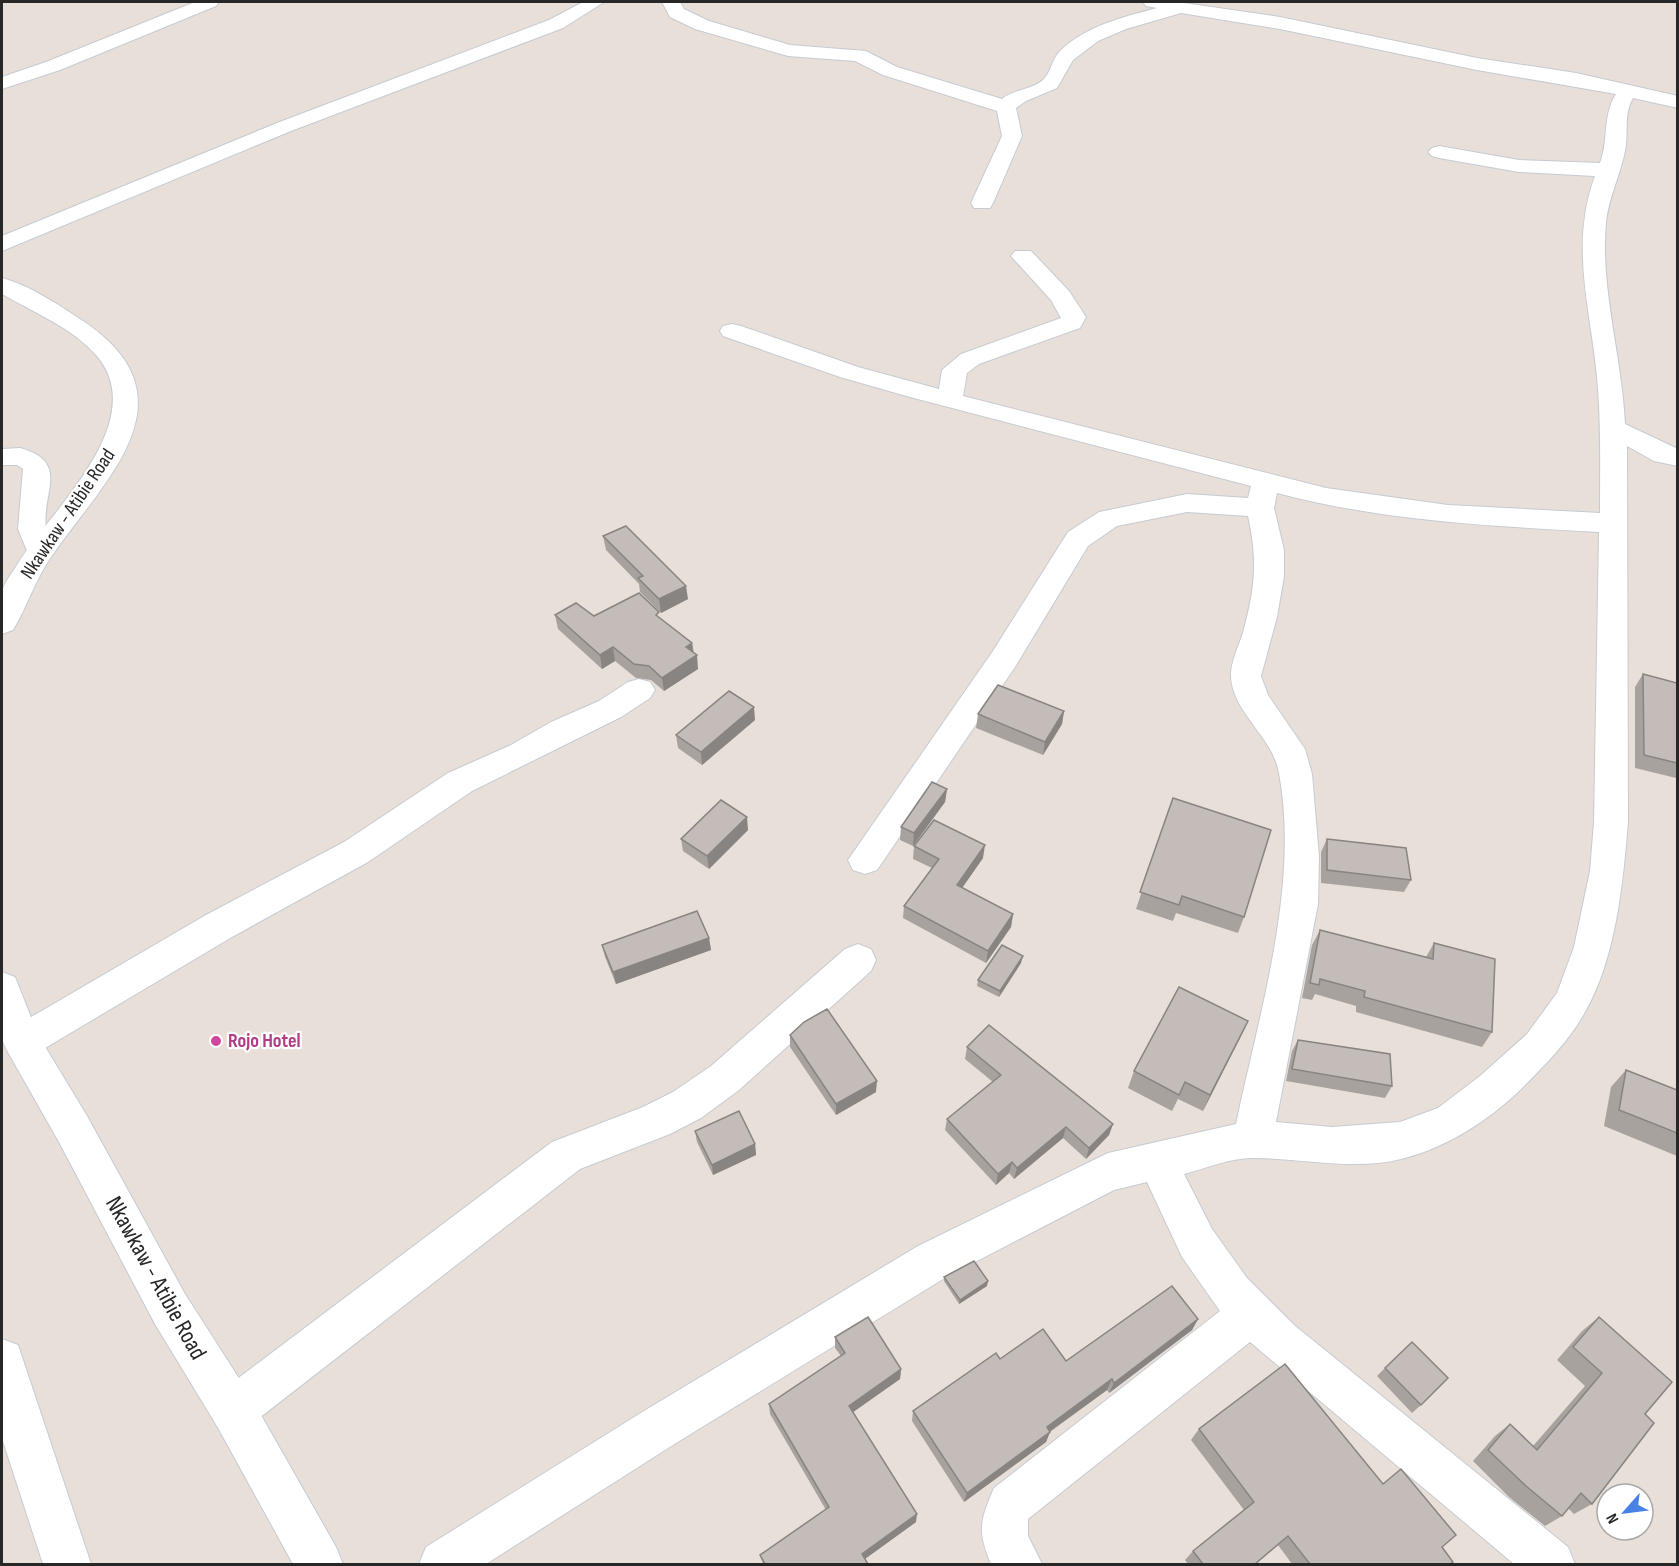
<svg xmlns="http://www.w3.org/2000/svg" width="1679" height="1566" font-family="'Sofia Sans Condensed',sans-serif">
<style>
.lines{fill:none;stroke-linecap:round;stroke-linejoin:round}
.street-casing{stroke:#c5cbd3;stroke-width:2}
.secondary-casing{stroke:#c5cbd3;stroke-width:2}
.street{fill:#fff;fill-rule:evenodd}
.secondary{fill:#fff;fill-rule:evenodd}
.wall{fill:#a8a29f}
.shaded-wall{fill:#888482}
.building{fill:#c3bcb9;stroke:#888482;stroke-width:1.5}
.hotel-dot{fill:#d1479c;stroke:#fff;stroke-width:2}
.labels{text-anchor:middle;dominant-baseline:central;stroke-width:4.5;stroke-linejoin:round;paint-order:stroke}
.street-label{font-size:20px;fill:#272727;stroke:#fff}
.hotel-label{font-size:20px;font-weight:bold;fill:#b23c85;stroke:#fff;text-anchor:start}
.near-street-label{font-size:24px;fill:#272727;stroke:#fff}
</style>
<rect width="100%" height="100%" fill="#e8dfd9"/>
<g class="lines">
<!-- street casing -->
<g class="street-casing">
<g id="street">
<path d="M195 2H219L216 6 60 70 2 89V77L46 62Z"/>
<path d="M583 2H604L563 28 291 131 2 251V236L277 123 549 20Z"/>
<path d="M662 2H680L684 9 709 21 790 45 866 51 897 67 1002 99C1014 89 1033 90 1044 79 1051 72 1052 59 1060 51 1086 26 1123 17 1157 8L1146 6 1143 2H1177L1280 17 1477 58 1576 73 1678 96V108L1633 98C1623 115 1629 133 1625 151 1620 176 1609 196 1606 222 1600 290 1622 356 1625 424L1678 449V466L1654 461 1627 446 1628 822C1623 883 1616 958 1585 1012 1568 1043 1543 1067 1518 1092 1485 1123 1445 1148 1401 1159 1354 1171 1302 1158 1255 1158 1233 1157 1206 1168 1184 1174L1212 1229 1247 1278 1294 1325 1568 1547 1575 1564H1514L1250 1342 1028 1519V1536L1042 1564H991C977 1530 980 1521 994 1488L1220 1311 1182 1257 1147 1182 1114 1190 948 1276 676 1443 486 1564H419L426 1547 644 1411 918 1246 1108 1153 1236 1124C1259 1014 1300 885 1279 773 1273 737 1233 713 1231 677 1230 664 1239 645 1243 633 1255 588 1258 561 1248 516L1187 512 1117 526 1088 546 1015 667 877 870 865 874 853 870 848 860 993 651 1068 532 1099 512 1109 510 1187 494 1248 498 1251 486 910 397 840 377 723 336 720 331 723 326 732 324 741 326 858 367 939 389 942 370 961 354 1061 318 1051 300 1011 256 1015 251H1031L1069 291 1086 317 1080 328 979 364 967 373 963 396 1326 488 1448 505 1600 513C1600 472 1601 430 1598 389 1593 315 1568 249 1595 176L1519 172 1439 158 1432 156 1428 152 1432 148 1439 146 1519 160 1600 163C1609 140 1602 116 1616 94L1477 70 1280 29 1181 13 1126 29 1098 41 1073 60 1057 88 1026 101 1016 108 1022 136 993 203 990 208H974L971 203 1002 136 997 111 883 75 855 61 788 56 695 29 670 17ZM1277 493C1383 521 1491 526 1599 532L1594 822 1590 871 1574 947 1557 993 1527 1034 1480 1076 1438 1108 1400 1122 1332 1127 1276 1122 1318 904 1319 857 1312 774 1305 749 1268 695 1261 676 1277 617 1284 576V550L1274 508Z"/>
<path d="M20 448C71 462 41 493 46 529 47 537 52 544 54 551L50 558 40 561 30 558 18 529 23 469 17 465H2V449Z"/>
<path d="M639 679 650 682 655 690 650 698 621 717 472 791 368 862 232 937 35 1054 22 1059 9 1054 3 1042 9 1030 206 915 344 842 448 773 511 745 551 722 599 701 628 682Z"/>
<path d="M858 944 871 949 876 960 871 971 739 1090 701 1118 670 1134 580 1169 249 1426 233 1432 217 1426 211 1410 217 1394 552 1142 643 1107 673 1092 711 1066 845 949Z"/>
<path d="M2 1339 18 1345 91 1564H43L2 1438Z"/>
</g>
</g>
<!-- secondary casing -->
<g class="secondary-casing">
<g id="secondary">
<path d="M2 278C29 285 59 305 83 321 198 398 105 479 51 557 35 580 27 607 13 630L2 634C1 622 0 605 2 593 3 584 12 573 17 565 49 512 152 422 97 356 73 328 33 312 2 294Z"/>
<path d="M2 972 15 977 38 1035 87 1116 185 1294 249 1394 336 1547 343 1564H293L217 1426 155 1324 59 1142 9 1054 2 1038Z"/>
</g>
</g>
<!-- street -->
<use href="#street" class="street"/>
<!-- secondary -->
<use href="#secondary" class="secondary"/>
</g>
<!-- wall -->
<g class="wall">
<path d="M603 536 688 599 661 613 640 592 639 584 606 550Z"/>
<path d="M555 615 660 618 692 643 694 653 698 669 664 691 651 680 636 678 615 661 602 669 558 629Z"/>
<path d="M1643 674 1677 683V776L1676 778 1635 768V687Z"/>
<path d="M1064 711 1062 724 1043 755 976 728 978 714Z"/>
<path d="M755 720 702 765 678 748 676 735Z"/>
<path d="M947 789 945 802 913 846 900 840 901 827Z"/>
<path d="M1173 798 1244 917 1238 933 1176 913 1173 921 1136 909Z"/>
<path d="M748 830 709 869 683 851 681 839Z"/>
<path d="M1327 839 1411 880 1404 892 1321 883V852Z"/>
<path d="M914 846 983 858 962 888 1013 914 1011 927 986 963 903 918 904 906 932 868 913 859Z"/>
<path d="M1320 930 1426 957 1434 943 1492 1032 1482 1047 1356 1012V1006L1315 994 1312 1000 1302 998 1312 945Z"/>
<path d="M709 938 711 950 616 984 605 957 602 945Z"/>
<path d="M1021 963 999 997 977 986 978 980Z"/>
<path d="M1248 1021 1240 1038 1203 1111 1178 1099 1172 1111 1128 1088 1134 1071Z"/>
<path d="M790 1035 876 1092 836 1115 790 1047Z"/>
<path d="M1298 1040 1392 1086 1385 1098 1286 1081 1292 1051Z"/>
<path d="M967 1047 1113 1124 1109 1135 1086 1159 1063 1138 1014 1179 1009 1173 996 1185 945 1130 947 1119 993 1082 965 1059Z"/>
<path d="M1626 1070 1677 1090V1156L1604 1126 1611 1087Z"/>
<path d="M695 1131 755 1144 756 1155 713 1175 697 1142Z"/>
<path d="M944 1277 987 1286 959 1304 944 1281Z"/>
<path d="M1599 1317 1645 1414 1592 1504 1574 1514 1568 1508 1562 1516 1545 1526 1509 1497 1473 1461 1495 1436 1510 1424 1533 1446 1585 1386 1557 1360 1582 1331Z"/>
<path d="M1198 1319 1192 1330 1109 1393 1107 1390 1050 1432 1046 1442 964 1502 912 1421 913 1411 1000 1359 1066 1361Z"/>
<path d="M835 1337 901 1369 900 1379 853 1412 916 1522 865 1559 868 1564H763L760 1555 826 1510 770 1414 769 1404 841 1356 835 1348Z"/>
<path d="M1385 1368 1421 1405 1412 1413 1377 1376Z"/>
<path d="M1199 1429 1383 1484 1442 1547 1450 1564H1292L1278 1545 1255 1564H1188L1185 1560 1193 1551 1244 1510 1191 1440Z"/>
</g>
<!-- shaded-wall -->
<g class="shaded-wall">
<path d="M686 586 688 599 661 613 659 599Z"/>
<path d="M692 643 694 657 697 655 698 669 664 691 662 678 686 647Z"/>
<path d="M613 647 615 661 602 669 600 655Z"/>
<path d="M754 707 755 720 702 765 701 752Z"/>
<path d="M1064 711 1062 724 1043 755 1045 742Z"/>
<path d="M947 789 945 802 913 846 914 833Z"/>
<path d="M747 817 748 830 709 869 707 856Z"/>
<path d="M985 845 983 858 955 898 957 885Z"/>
<path d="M1013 914 1011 927 986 963 988 951Z"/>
<path d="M709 938 711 950 616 984 613 972Z"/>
<path d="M1023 956 1021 963 999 997 1000 991Z"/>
<path d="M1248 1021 1240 1038 1203 1111 1210 1095Z"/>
<path d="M877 1081 876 1092 836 1115V1104Z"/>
<path d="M1113 1124 1109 1135 1086 1159 1089 1148Z"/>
<path d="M1066 1127 1063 1138 1014 1179 1017 1168Z"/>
<path d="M755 1144 756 1155 713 1175 712 1165Z"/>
<path d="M1012 1162 1009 1173 996 1185 998 1174Z"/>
<path d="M988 1281 987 1286 959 1304 960 1300Z"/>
<path d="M1198 1319 1192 1330 1109 1393 1114 1383Z"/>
<path d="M901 1369 900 1379 849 1415V1406Z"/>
<path d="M1112 1379 1107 1390 1042 1437 1047 1427Z"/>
<path d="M1050 1432 1046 1442 964 1502 967 1493Z"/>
<path d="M917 1514 916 1522 862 1561V1554Z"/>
</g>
<!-- building -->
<g class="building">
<path d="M626 526 686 586 659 599 638 578 643 576 603 536Z"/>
<path d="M639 593 659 612 656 615 692 643 686 647 697 655 662 678 649 666 634 664 613 647 600 655 555 615 576 603 594 616Z"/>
<path d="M1643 674 1677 683V763L1644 755Z"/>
<path d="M998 685 1064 711 1045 742 978 714Z"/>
<path d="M729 691 754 707 701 752 676 735Z"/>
<path d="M932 782 947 789 914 833 901 827Z"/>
<path d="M1173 798 1271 830 1244 917 1182 896 1179 905 1140 892Z"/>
<path d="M721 800 747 817 707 856 681 839Z"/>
<path d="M934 820 985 845 957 885 1013 914 988 951 904 906 939 859 914 846Z"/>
<path d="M1327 839 1406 848 1411 880 1327 870Z"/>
<path d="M697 911 709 938 613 972 602 945Z"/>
<path d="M1320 930 1433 959 1434 943 1495 959 1492 1032 1364 997 1365 991 1320 979 1319 985 1310 983Z"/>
<path d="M1002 945 1023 956 1000 991 978 980Z"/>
<path d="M1179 987 1248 1021 1210 1095 1185 1082 1179 1095 1134 1071Z"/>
<path d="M827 1009 877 1081 836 1104 790 1035 804 1022Z"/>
<path d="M989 1025 1113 1124 1089 1148 1066 1127 1017 1168 1012 1162 998 1174 947 1119 1001 1075 967 1047Z"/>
<path d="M1298 1040 1390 1054 1392 1086 1292 1069Z"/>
<path d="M1626 1070 1677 1090V1133L1619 1110Z"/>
<path d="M739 1111 755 1144 712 1165 695 1131Z"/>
<path d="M974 1261 988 1281 960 1300 944 1277Z"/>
<path d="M1172 1286 1198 1319 1114 1383 1112 1379 1047 1427 1050 1432 967 1493 913 1411 996 1353 1000 1359 1043 1329 1066 1361Z"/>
<path d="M868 1317 901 1369 849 1406 917 1514 862 1554 868 1564H765L760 1555 829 1507 769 1404 845 1353 835 1337Z"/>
<path d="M1599 1317 1672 1382 1645 1414 1654 1423 1592 1504 1581 1493 1562 1516 1526 1486 1488 1450 1510 1424 1537 1450 1602 1373 1573 1347Z"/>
<path d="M1412 1342 1448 1378 1421 1405 1385 1368Z"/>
<path d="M1285 1364 1383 1484 1401 1469 1456 1535 1442 1547 1453 1562 1450 1564H1310L1288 1536 1255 1564H1203L1193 1551 1254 1502 1199 1429Z"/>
</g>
<!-- markers -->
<circle class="hotel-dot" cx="216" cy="1041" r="6"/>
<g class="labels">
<!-- street labels -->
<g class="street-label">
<text transform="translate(68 514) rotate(-56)">Nkawkaw - Atibie Road</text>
</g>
<!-- hotel labels -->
<g class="hotel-label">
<text x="228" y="1041">Rojo Hotel</text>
</g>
<!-- near-street labels -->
<g class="near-street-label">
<text transform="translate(156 1278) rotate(61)">Nkawkaw - Atibie Road</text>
</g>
</g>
<!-- border -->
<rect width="1679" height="1566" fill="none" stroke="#272727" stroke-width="6"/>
<!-- north arrow -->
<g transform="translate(1625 1512) rotate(242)"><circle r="28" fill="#ffffff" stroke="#a9a9a9" stroke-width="1.5"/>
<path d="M0-4.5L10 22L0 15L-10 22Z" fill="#4982e5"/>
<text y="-9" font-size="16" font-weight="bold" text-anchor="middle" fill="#272727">N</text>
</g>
</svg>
